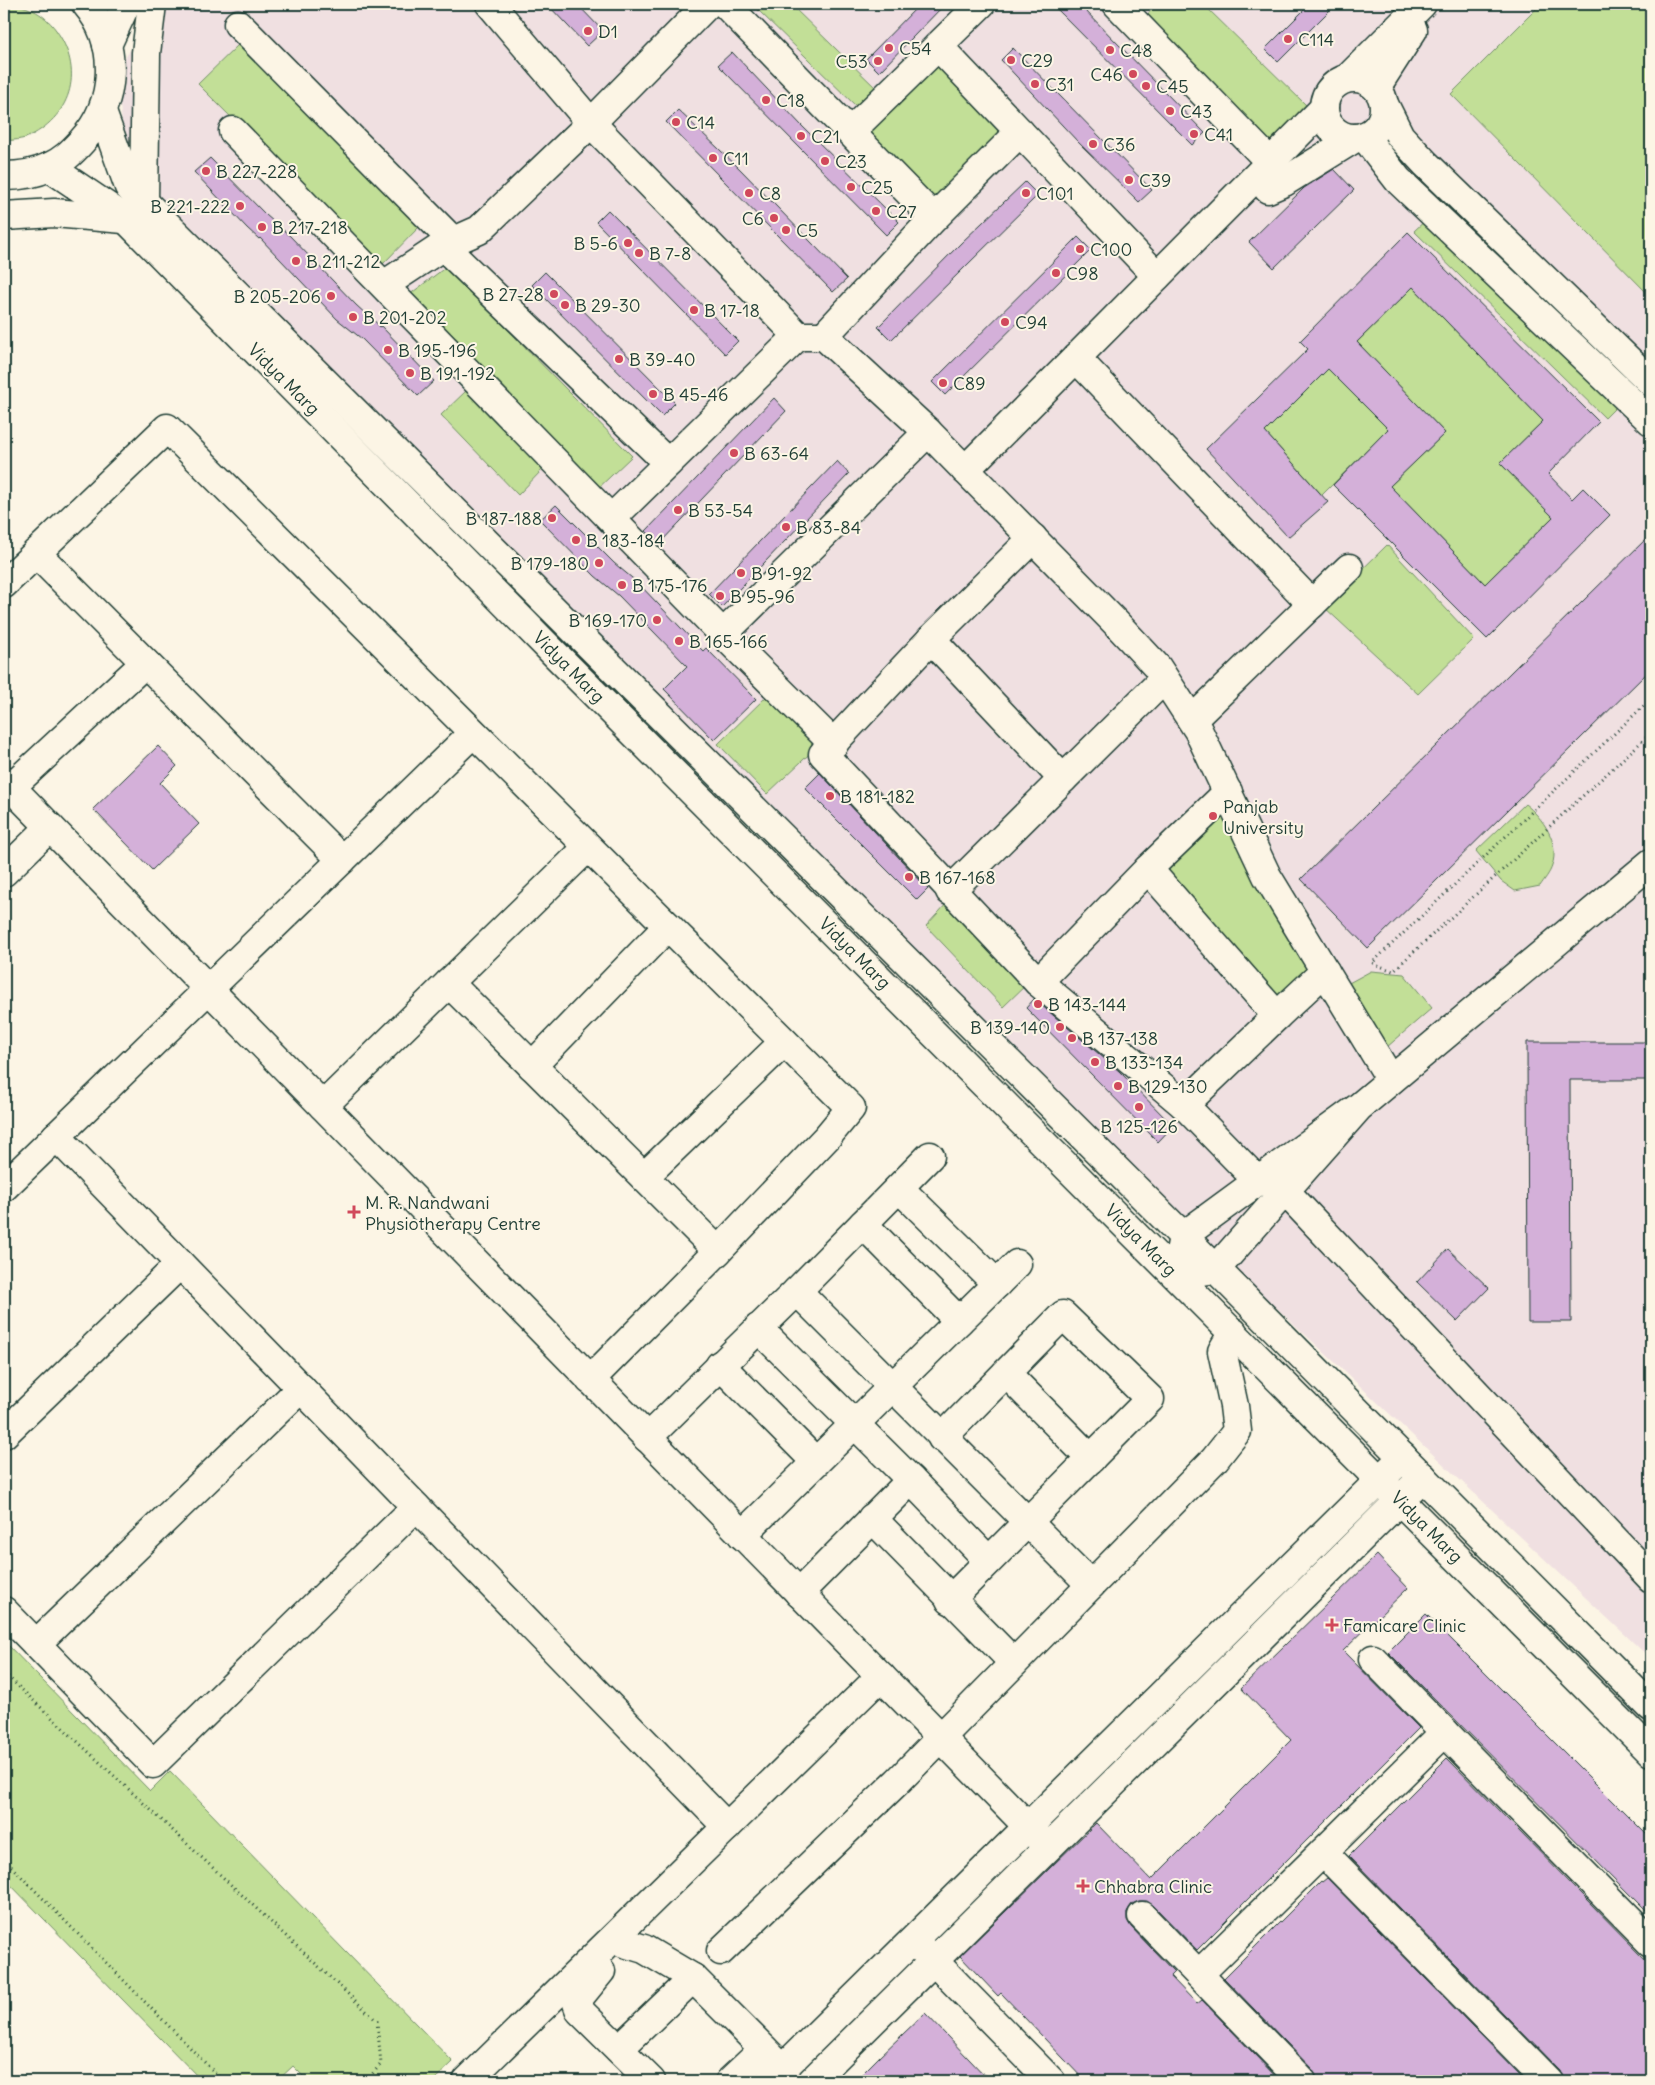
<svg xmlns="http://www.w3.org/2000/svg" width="1655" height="2085" font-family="Delius,sans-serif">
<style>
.built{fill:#f0e0e1}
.green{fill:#c2df97;stroke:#708e66}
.building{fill:#d4b0d9;stroke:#1f3d34;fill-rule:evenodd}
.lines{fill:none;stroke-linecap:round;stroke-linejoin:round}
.minor-casing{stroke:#1f3d34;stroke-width:31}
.major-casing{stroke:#1f3d34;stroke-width:31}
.path{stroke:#1f3d34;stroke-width:3;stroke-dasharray:1 4;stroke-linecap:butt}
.minor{stroke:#fcf5e5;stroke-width:28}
.major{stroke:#fcf5e5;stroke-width:28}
.poi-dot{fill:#d1495b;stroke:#fcf5e5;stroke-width:2}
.labels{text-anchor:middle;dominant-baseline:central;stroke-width:4;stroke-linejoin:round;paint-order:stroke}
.poi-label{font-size:18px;fill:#1f3d34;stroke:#fcf5e5;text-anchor:start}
.street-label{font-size:18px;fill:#1f3d34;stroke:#fcf5e5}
</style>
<rect width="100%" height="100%" fill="#fcf5e5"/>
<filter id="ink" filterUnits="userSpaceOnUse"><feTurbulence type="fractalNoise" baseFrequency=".02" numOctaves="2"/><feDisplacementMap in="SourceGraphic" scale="10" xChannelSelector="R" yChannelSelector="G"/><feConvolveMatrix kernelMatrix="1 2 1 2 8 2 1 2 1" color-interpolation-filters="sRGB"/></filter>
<g filter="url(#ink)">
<!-- built -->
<path class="built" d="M160 4H1651V1659L1136 1176 128 171 116 72Z"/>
<!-- green -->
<g class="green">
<path d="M4 4C25 4 43 12 56 30 84 69 73 114 30 136 23 140 12 140 4 141Z"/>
<path d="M756 4H790L880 92 861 111 754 6Z"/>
<path d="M1157 4H1203L1308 107 1270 146 1142 20Z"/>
<path d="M1541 4H1651V297L1451 94Z"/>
<path d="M240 43 421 225 380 267 198 84Z"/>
<path d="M938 60 1008 136 931 207 861 131Z"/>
<path d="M1428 218 1620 403 1605 418 1414 231Z"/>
<path d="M446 267 632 456 592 494 405 298Z"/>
<path d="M1413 287 1543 421 1500 463 1553 517 1485 584 1390 486 1445 433 1357 342Z"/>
<path d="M1328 369 1388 429 1322 495 1265 432Z"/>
<path d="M467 390 543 469 518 495 441 415Z"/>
<path d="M1387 545 1474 639 1418 694 1324 607Z"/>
<path d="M769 694 819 745 767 794 718 744Z"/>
<path d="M1525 804C1543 818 1560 842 1552 866 1550 873 1544 880 1540 886L1515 891 1501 881 1476 851Z"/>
<path d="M1226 813 1314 970 1280 1003 1164 872Z"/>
<path d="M949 901 1030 981 1003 1007 926 926Z"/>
<path d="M1371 971 1404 974 1432 1008 1387 1047 1347 984Z"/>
<path d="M4 1641 150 1791 170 1771 453 2062 433 2081H308L293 2066 277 2081H202L4 1878Z"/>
</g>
<!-- building -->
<g class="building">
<path d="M547 4H577L603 31 587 46Z"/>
<path d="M920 4H945L879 72 866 59Z"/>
<path d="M1052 4H1079L1205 133 1192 145Z"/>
<path d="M1310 4H1336L1278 62 1265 49Z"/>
<path d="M1013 48 1152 190 1139 202 1078 142 1001 60Z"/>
<path d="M732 52 802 126 899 222 886 235 718 65Z"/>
<path d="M678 110 740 169 847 279 833 292 666 122Z"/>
<path d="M210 158 266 215 290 236 356 305 368 316 369 315 380 327 381 326 434 381 418 396 362 339 337 319 260 238 259 239 247 228 194 172Z"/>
<path d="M1334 169 1354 190 1274 268 1249 242 1304 188Z"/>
<path d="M1025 182 1038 195 891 340 878 327 961 243Z"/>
<path d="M608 210 738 341 725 354 596 222Z"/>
<path d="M1408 232 1599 422 1548 474 1572 499 1583 488 1610 515 1487 639 1333 485 1388 429 1328 369 1265 432 1328 502 1288 537 1206 449 1308 349 1300 341ZM1413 287 1543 421 1500 463 1553 517 1485 584 1390 486 1445 433 1357 342Z"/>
<path d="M1078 237 1091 250 945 395 932 382Z"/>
<path d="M545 272 675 403 662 416 532 285Z"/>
<path d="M774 398 786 411 659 544 646 531Z"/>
<path d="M837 461 849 474 722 607 709 594Z"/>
<path d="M556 505 614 563 638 583 703 651 706 648 756 699 714 740 664 689 687 666 619 596 595 576 540 520Z"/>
<path d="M1651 534V669L1368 948 1301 879Z"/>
<path d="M158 746 177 766 160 783 199 824 152 870 93 809Z"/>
<path d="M820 773 928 889 917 900 805 788Z"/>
<path d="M1034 999 1119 1071 1173 1126 1158 1142 1026 1008Z"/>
<path d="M1527 1042H1651V1080H1570L1571 1322H1528Z"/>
<path d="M1448 1249 1489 1288 1457 1321 1417 1282Z"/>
<path d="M1377 1555 1408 1588 1343 1651 1419 1728 1197 1950 1153 1905 1147 1901H1139L1132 1904 1127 1912V1920L1131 1927 1174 1972 1170 1976 1197 2004 1202 2000 1280 2081H1085L1001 1993 998 1996 960 1956 1096 1823 1151 1880 1291 1740 1241 1688Z"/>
<path d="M1426 1614 1651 1839V1916L1388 1652Z"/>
<path d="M1447 1758 1651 1965V2081H1563L1559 2070 1349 1856Z"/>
<path d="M1327 1878 1526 2081H1317L1313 2070 1224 1978 1321 1881 1322 1882Z"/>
<path d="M925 2013 990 2081H855L879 2057Z"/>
</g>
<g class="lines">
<!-- minor casing -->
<g class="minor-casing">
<g id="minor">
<path d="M490 4 591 123 798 336H824L928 432 1115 622 1157 667 1198 730 1267 876 1391 1080"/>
<path d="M725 4 934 218"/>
<path d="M1117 4 1271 163 1284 182"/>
<path d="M238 24 453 241"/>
<path d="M938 46 1157 276"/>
<path d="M1350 76 1422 4"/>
<circle cx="1354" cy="108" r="30"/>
<path d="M1377 86 1413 30"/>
<path d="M1385 106 1400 136 1426 164 1651 382"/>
<path d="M233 131 723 634 834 744"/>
<path d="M850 132 981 4"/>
<path d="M1364 136 1398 180 1651 421"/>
<path d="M1268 189 1284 182 1355 138"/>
<path d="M443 246 668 463"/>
<path d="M384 285 443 246 479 230 591 123 708 4"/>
<path d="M824 336 934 218 1020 132"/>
<path d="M1076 358 1312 604"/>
<path d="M965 470 1324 108"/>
<path d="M612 518 798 336"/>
<path d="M1033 538 931 639 823 754 1038 982 1184 1105 1258 1181"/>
<path d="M36 553 342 860"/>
<path d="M4 584 167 428 851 1108 827 1137 718 1251 590 1380"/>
<path d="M723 634 928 432"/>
<path d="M931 639 1063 779"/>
<path d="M1192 720 1349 568"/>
<path d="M4 780 1048 1847"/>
<path d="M11 787 145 663"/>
<path d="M1148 869 1277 1016 1325 971"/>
<path d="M4 872 50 827"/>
<path d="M950 891 1164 679"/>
<path d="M1038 982 1148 869 1228 792"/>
<path d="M449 983 718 1251"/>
<path d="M532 1066 668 926"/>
<path d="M1184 1105 1277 1016"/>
<path d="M323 1106 588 847"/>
<path d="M1359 1107 1216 1269 1176 1275 1183 1236 1359 1107 1651 863"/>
<path d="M56 1136 727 1827"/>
<path d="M644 1177 784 1042"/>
<path d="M4 1187 473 733"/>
<path d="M899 1188 997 1284"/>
<path d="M1285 1191 1651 1578"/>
<path d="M863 1224 959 1321"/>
<path d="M797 1291 1091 1585"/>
<path d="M758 1328 911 1480 988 1560"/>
<path d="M720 1365 816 1462"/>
<path d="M1006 1373 1091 1459"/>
<path d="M4 1434 180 1264"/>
<path d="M647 1438 797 1291 930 1156"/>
<path d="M942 1438 1063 1315 1150 1399 950 1600"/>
<path d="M872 1518 1014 1663"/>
<path d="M742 1535 1017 1264"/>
<path d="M799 1593 911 1480"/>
<path d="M4 1611 153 1764 416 1507"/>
<path d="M36 1644 301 1388"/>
<path d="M1373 1659 1651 1942"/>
<path d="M1323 1852 1548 2081"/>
<path d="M1142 1916 1302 2081"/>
<path d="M624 1943 644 1949 693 1978 783 2068"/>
<path d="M921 1948 1051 2081"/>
<path d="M721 1951 897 1782 1215 1459 1237 1431 1234 1406 1222 1351 1233 1332"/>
<path d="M601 1971 579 1998 577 2003 580 2011 651 2081"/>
<path d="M1199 1974 1445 1732"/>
<path d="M619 2049 693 1978"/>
<path d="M467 2081 881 1676"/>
<path d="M730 2081 764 2049"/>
<path d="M770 2081 1403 1457"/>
<path d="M812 2081 1423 1477"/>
</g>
</g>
<!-- major casing -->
<g class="major-casing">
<g id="major">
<path d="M107 45 126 4"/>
<path d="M102 112 129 187 1183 1236 1651 1707"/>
<path d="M49 167 126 219 554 653 1651 1752"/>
<path d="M4 176C20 176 34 174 49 167 63 161 72 152 82 141 117 103 120 44 86 4"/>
<path d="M144 202 146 53 152 4"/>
<path d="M4 216 54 213 124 219"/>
</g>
</g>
<!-- path -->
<g class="path">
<path d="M1651 699 1372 963 1393 971 1651 733"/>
<path d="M4 1673 377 2021 381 2064 366 2081"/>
<path d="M4 1859 223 2081"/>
</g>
<!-- minor -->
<use href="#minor" class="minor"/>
<!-- major -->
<use href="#major" class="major"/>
</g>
</g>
<!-- markers -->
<g class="poi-dot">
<circle cx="588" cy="31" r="5"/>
<circle cx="1288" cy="39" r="5"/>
<circle cx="889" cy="48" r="5"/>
<circle cx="1110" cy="50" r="5"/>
<circle cx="1011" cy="60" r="5"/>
<circle cx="878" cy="61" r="5"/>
<circle cx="1133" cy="74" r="5"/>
<circle cx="1035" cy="84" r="5"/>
<circle cx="1146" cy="86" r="5"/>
<circle cx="766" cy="100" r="5"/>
<circle cx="1170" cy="111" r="5"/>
<circle cx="676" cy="122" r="5"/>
<circle cx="1194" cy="134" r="5"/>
<circle cx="801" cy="136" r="5"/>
<circle cx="1093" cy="144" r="5"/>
<circle cx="713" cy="158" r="5"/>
<circle cx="825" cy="161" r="5"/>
<circle cx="206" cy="171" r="5"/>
<circle cx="1129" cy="180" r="5"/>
<circle cx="851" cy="187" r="5"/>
<circle cx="749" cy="193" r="5"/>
<circle cx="1026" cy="193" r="5"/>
<circle cx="240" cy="206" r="5"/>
<circle cx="876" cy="211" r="5"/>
<circle cx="774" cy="218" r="5"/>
<circle cx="262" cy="227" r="5"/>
<circle cx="786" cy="230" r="5"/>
<circle cx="628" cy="243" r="5"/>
<circle cx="1080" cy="249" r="5"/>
<circle cx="639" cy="253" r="5"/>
<circle cx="296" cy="261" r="5"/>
<circle cx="1056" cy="273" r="5"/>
<circle cx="554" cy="294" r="5"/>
<circle cx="331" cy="296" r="5"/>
<circle cx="565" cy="305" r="5"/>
<circle cx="694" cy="310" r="5"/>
<circle cx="353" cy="317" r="5"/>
<circle cx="1005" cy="322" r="5"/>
<circle cx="388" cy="350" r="5"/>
<circle cx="619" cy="359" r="5"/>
<circle cx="410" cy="373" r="5"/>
<circle cx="943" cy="383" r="5"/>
<circle cx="653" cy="394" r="5"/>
<circle cx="734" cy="453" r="5"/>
<circle cx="678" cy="510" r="5"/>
<circle cx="552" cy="518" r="5"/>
<circle cx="786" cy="527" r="5"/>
<circle cx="576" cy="540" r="5"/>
<circle cx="599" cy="563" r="5"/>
<circle cx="741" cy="573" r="5"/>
<circle cx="622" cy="585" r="5"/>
<circle cx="720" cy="596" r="5"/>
<circle cx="657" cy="620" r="5"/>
<circle cx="679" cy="641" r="5"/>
<circle cx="830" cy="796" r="5"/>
<circle cx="1213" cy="816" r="5"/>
<circle cx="909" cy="877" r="5"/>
<circle cx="1038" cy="1004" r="5"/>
<circle cx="1060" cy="1027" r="5"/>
<circle cx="1072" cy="1038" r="5"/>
<circle cx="1095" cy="1062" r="5"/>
<circle cx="1118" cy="1086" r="5"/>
<circle cx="1139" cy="1107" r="5"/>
<path d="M351.5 1204.5h5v5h5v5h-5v5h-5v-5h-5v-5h5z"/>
<path d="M1329.5 1617.5h5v5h5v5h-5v5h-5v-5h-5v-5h5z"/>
<path d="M1080.5 1878.5h5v5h5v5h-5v5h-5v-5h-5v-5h5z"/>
</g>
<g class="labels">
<!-- poi labels -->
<g class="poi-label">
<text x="598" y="31">D1</text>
<text x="1298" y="39">C114</text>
<text x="899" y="48">C54</text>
<text x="1120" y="50">C48</text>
<text x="1021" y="60">C29</text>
<text x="868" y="61" text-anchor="end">C53</text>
<text x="1123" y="74" text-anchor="end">C46</text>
<text x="1045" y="84">C31</text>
<text x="1156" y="86">C45</text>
<text x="776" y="100">C18</text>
<text x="1180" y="111">C43</text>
<text x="686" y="122">C14</text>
<text x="1204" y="134">C41</text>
<text x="811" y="136">C21</text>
<text x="1103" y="144">C36</text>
<text x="723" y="158">C11</text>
<text x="835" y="161">C23</text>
<text x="216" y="171">B 227-228</text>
<text x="1139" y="180">C39</text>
<text x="861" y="187">C25</text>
<text x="759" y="193">C8</text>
<text x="1036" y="193">C101</text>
<text x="230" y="206" text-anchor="end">B 221-222</text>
<text x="886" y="211">C27</text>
<text x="764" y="218" text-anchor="end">C6</text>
<text x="272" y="227">B 217-218</text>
<text x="796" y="230">C5</text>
<text x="618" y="243" text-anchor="end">B 5-6</text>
<text x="1090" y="249">C100</text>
<text x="649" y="253">B 7-8</text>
<text x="306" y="261">B 211-212</text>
<text x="1066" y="273">C98</text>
<text x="544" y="294" text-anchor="end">B 27-28</text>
<text x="321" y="296" text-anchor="end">B 205-206</text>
<text x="575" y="305">B 29-30</text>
<text x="704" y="310">B 17-18</text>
<text x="363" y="317">B 201-202</text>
<text x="1015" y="322">C94</text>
<text x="398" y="350">B 195-196</text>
<text x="629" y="359">B 39-40</text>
<text x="420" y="373">B 191-192</text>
<text x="953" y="383">C89</text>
<text x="663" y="394">B 45-46</text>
<text x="744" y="453">B 63-64</text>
<text x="688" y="510">B 53-54</text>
<text x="542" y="518" text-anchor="end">B 187-188</text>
<text x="796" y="527">B 83-84</text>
<text x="586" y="540">B 183-184</text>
<text x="589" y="563" text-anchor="end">B 179-180</text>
<text x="751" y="573">B 91-92</text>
<text x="632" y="585">B 175-176</text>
<text x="730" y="596">B 95-96</text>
<text x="647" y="620" text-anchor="end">B 169-170</text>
<text x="689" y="641">B 165-166</text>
<text x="840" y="796">B 181-182</text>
<text x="1223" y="806">Panjab<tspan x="1223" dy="21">University</tspan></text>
<text x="919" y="877">B 167-168</text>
<text x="1048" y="1004">B 143-144</text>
<text x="1050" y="1027" text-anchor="end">B 139-140</text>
<text x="1082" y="1038">B 137-138</text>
<text x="1105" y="1062">B 133-134</text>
<text x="1128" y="1086">B 129-130</text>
<text x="1139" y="1126" text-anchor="middle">B 125-126</text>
<text x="365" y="1202">M. R. Nandwani<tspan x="365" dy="21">Physiotherapy Centre</tspan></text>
<text x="1343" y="1625">Famicare Clinic</text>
<text x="1094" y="1886">Chhabra Clinic</text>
</g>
<!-- street labels -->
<g class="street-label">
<text transform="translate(284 379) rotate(45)">Vidya Marg</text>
<text transform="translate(569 667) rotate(45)">Vidya Marg</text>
<text transform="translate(855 953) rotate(45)">Vidya Marg</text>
<text transform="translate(1141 1240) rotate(45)">Vidya Marg</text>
<text transform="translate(1427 1527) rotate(45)">Vidya Marg</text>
</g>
</g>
<!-- margin -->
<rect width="1655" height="2085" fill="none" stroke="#fcf5e5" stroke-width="20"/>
<rect x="10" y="10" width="1635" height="2065" fill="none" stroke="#1f3d34" stroke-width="2" filter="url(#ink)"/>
</svg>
